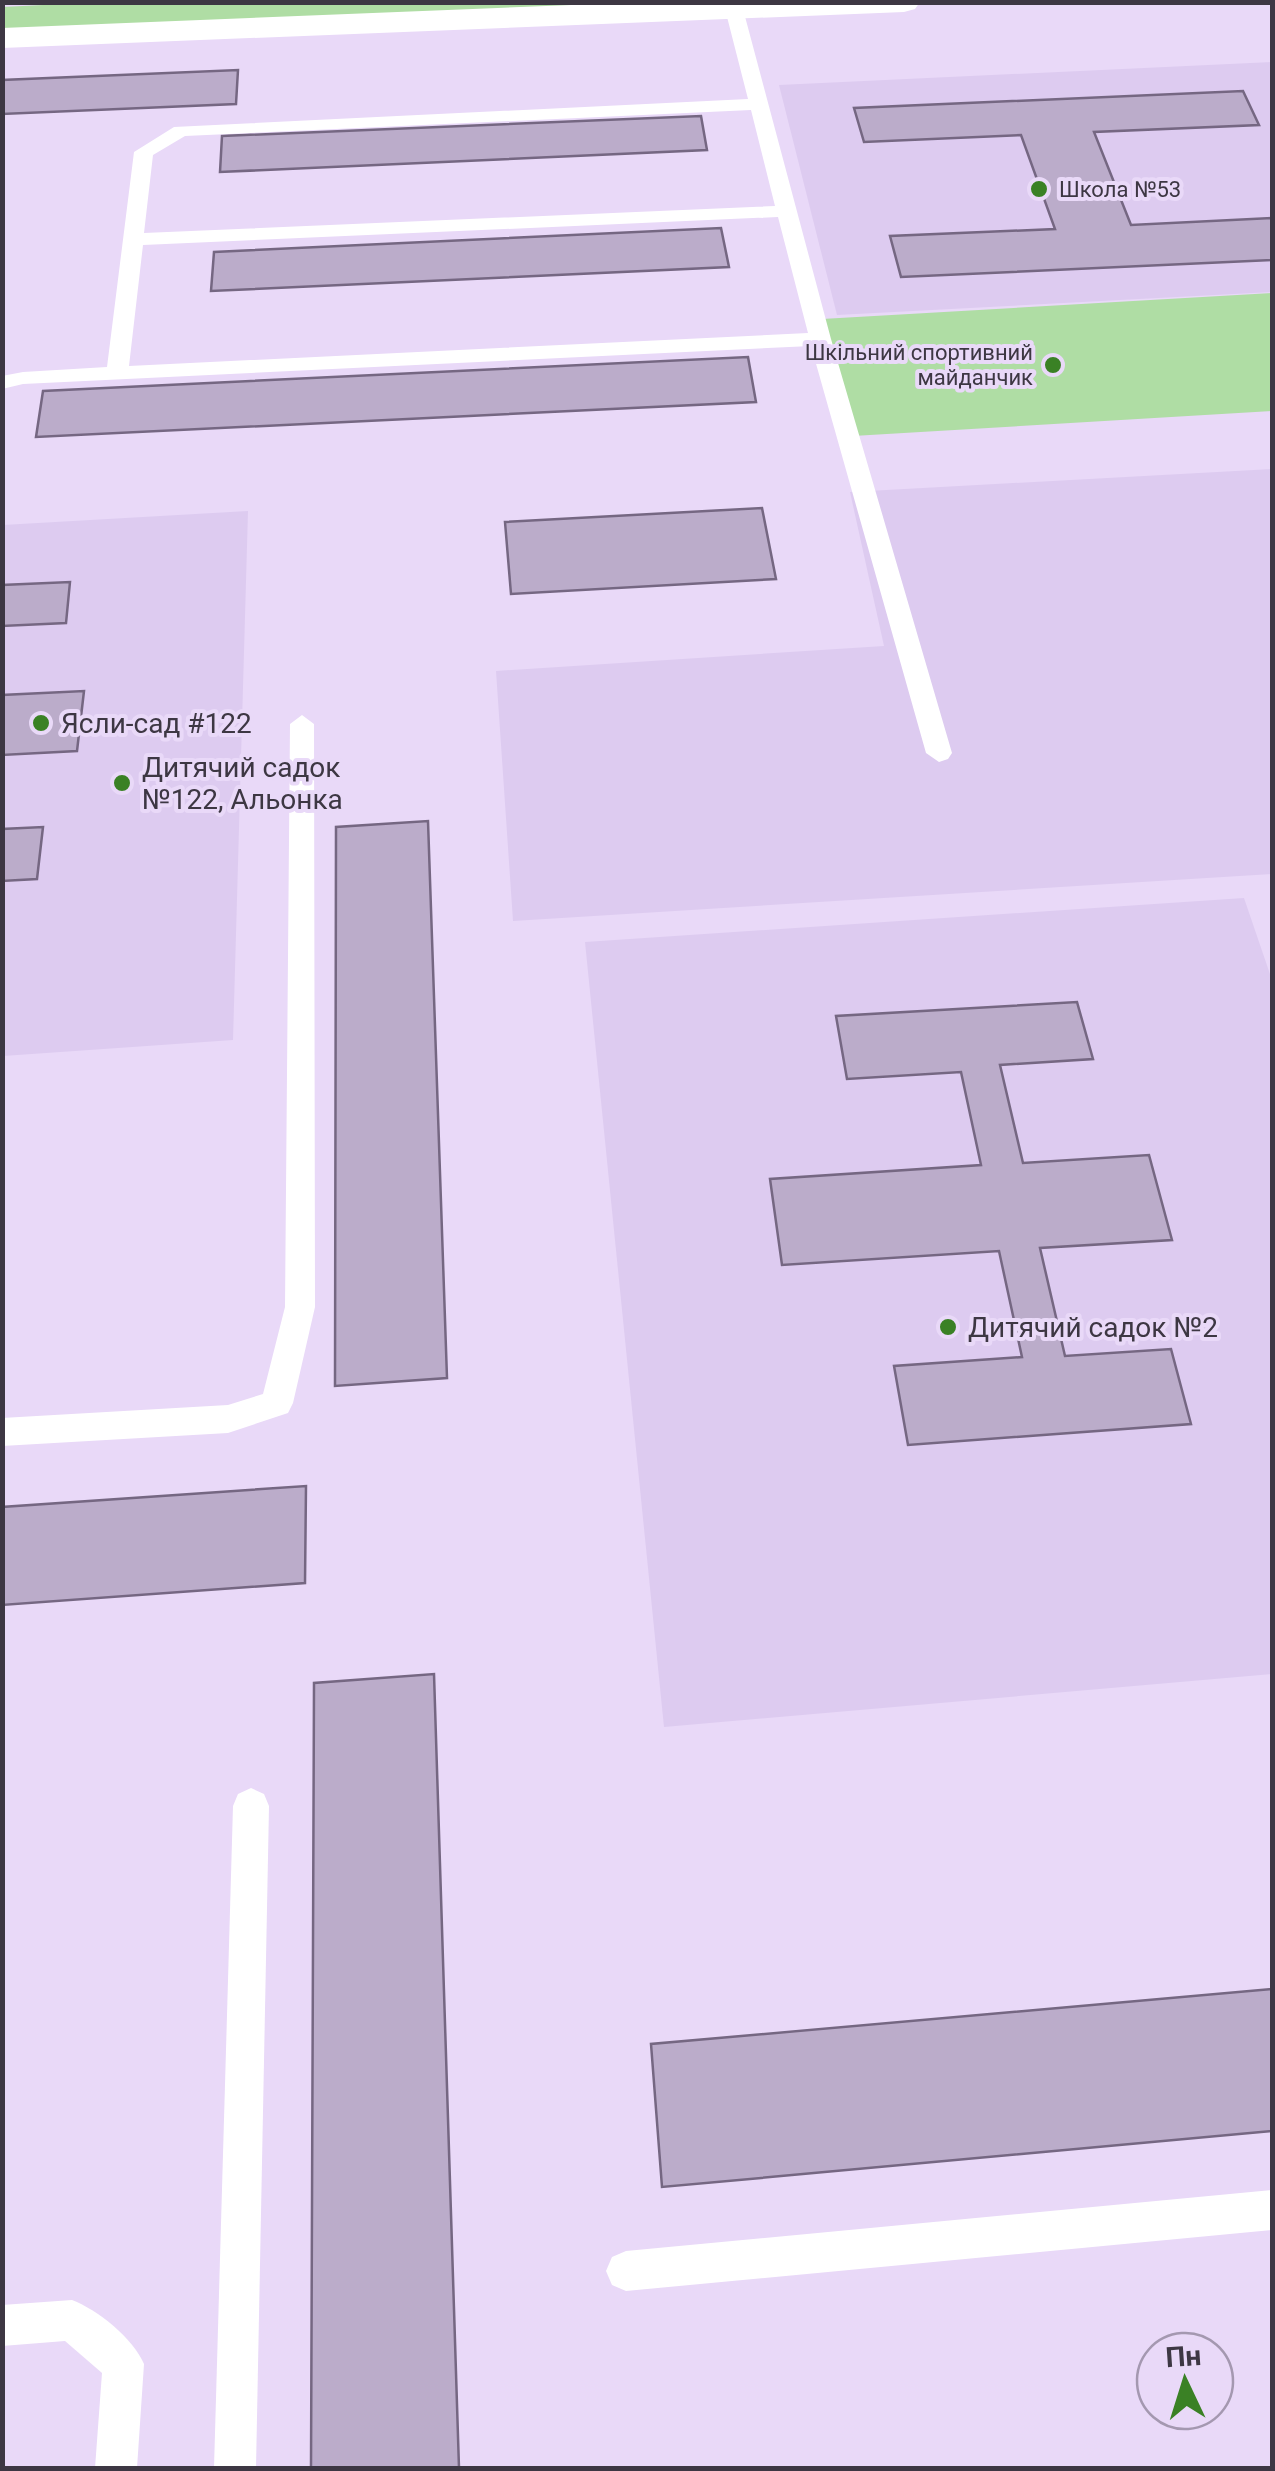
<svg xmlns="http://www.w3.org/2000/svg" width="1275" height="2471" font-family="Roboto,sans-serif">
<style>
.built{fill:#ddcbf0}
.green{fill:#afdda4}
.building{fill:#bbacca;stroke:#756782;stroke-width:2.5}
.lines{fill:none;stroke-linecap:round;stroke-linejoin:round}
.lane{fill:#fff;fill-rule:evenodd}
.secondary{fill:#fff;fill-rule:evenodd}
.poi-dot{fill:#3a8125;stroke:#e9d9f8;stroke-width:4}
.labels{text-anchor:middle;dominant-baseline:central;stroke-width:8;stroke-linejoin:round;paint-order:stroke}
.far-poi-label{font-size:22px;fill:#3d3743;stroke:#e9d9f8;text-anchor:start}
.poi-label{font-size:28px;fill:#3d3743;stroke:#e9d9f8;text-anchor:start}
</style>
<rect width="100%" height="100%" fill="#e9d9f8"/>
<!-- built -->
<g class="built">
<path d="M1272 62V292L837 315 779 85Z"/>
<path d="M1272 469V874L513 921 496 671 884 646 850 492Z"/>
<path d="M248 511 233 1040 3 1056V525Z"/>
<path d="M1244 898 1272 980V1674L664 1727 585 942Z"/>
</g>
<!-- green -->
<g class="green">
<path d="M104 2 674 3 3 30 2 7Z"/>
<path d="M1272 293V411L853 436 822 319Z"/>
</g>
<!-- building -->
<g class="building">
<path d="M238 70 236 104 2 114V80Z"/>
<path d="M1243 91 1259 125 1094 132 1131 225 1272 218V260L901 277 890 236 1055 229 1021 135 864 142 854 108Z"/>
<path d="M701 116 707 150 220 172 222 136Z"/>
<path d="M721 228 729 267 211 291 214 252Z"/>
<path d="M748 357 756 402 36 437 43 391Z"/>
<path d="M762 508 776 579 511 594 505 522Z"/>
<path d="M70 582 66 623 2 626V585Z"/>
<path d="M84 691 77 751 2 755V695Z"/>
<path d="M428 821 447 1378 335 1386 336 827Z"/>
<path d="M43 827 37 879 2 881V829Z"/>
<path d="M1077 1002 1093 1059 1000 1065 1023 1163 1149 1155 1172 1240 1040 1248 1065 1356 1171 1349 1191 1424 908 1445 894 1366 1022 1357 999 1251 782 1265 770 1179 981 1165 961 1072 847 1079 836 1016Z"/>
<path d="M306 1486 305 1583 2 1605V1507Z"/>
<path d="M434 1674 459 2468H311L314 1683Z"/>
<path d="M1272 1989V2131L662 2187 651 2044Z"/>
</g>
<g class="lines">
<!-- lane -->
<g class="lane">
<path d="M734 4 743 9 831 339 952 753 948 759 939 762 926 753 811 346 23 384 2 389V376L23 372 107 367 134 152 174 127 748 99 725 9ZM751 110 775 206 144 233 153 155 185 136ZM778 217 808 333 129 366 143 245Z"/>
<path d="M302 715 314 724 315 1307 293 1403 288 1413 228 1433 2 1446V1418L228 1405 263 1394 285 1307 290 724Z"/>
<path d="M251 1788 264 1794 269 1806 256 2468H214L233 1806 238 1794Z"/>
<path d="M1272 2190V2230L626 2291 612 2285 606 2271 612 2257 626 2251Z"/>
<path d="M72 2300C98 2310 133 2338 144 2364L137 2468H95L102 2373 65 2341 2 2346V2305Z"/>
</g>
<!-- secondary -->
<path class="secondary" d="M647 2H920L915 9 904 12 2 48V28Z"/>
</g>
<!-- markers -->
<g class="poi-dot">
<circle cx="1039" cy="189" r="10"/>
<circle cx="1053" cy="365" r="10"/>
<circle cx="41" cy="723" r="10"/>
<circle cx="122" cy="783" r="10"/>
<circle cx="948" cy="1327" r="10"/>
</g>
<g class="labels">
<!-- far-poi labels -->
<g class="far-poi-label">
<text x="1059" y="189">Школа №53</text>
<text x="1033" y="352" text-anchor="end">Шкільний спортивний<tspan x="1033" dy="25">майданчик</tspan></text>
</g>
<!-- poi labels -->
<g class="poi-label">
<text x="61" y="723">Ясли-сад #122</text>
<text x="142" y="767">Дитячий садок<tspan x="142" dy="32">№122, Альонка</tspan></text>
<text x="968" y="1327">Дитячий садок №2</text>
</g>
</g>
<!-- border -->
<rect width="1275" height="2471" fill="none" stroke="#3d3743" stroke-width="10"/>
<!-- north arrow -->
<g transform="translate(1185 2381) rotate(356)"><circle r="48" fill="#e9d9f8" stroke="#a498b0" stroke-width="2.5"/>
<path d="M0-8L18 38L0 25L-18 38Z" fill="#3a8125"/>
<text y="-15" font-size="28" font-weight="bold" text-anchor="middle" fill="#3d3743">Пн</text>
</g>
</svg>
